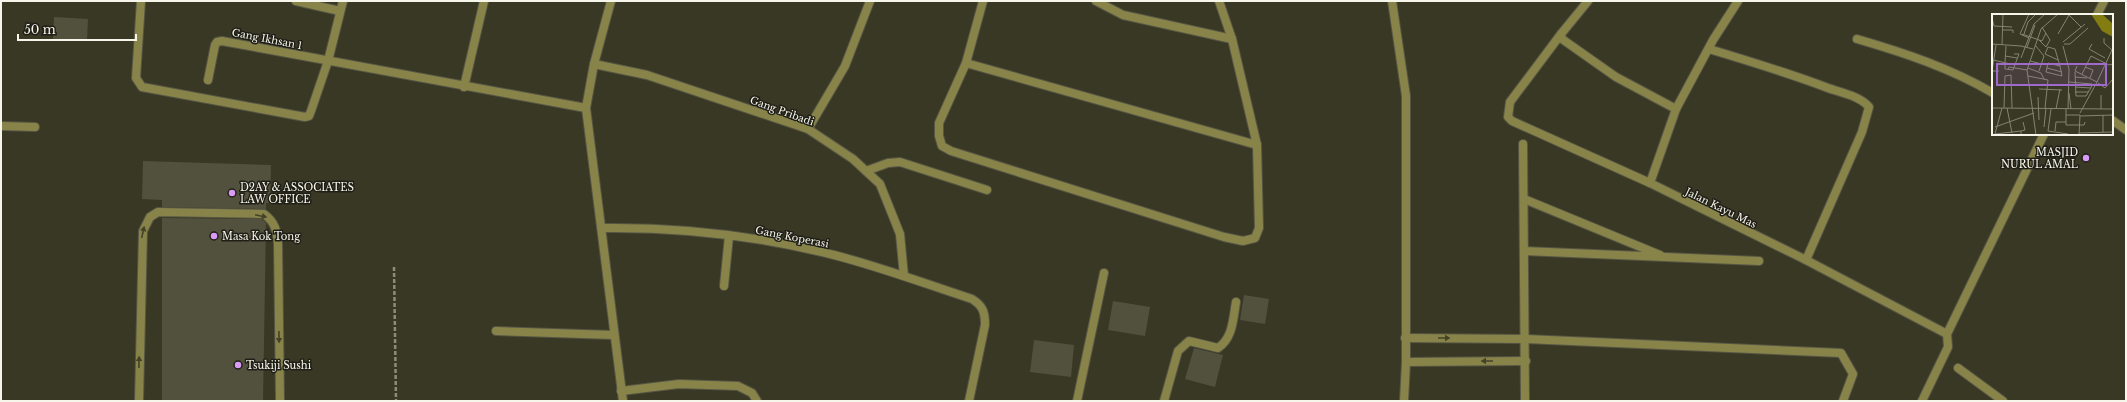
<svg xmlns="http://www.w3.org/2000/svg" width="2127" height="402" font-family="'Libre Baskerville',serif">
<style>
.building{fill:#52513d}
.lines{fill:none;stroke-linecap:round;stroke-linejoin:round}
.service-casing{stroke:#575645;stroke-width:10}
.minor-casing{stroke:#575645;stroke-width:10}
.path{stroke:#8d8c7c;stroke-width:2.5;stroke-dasharray:4 2;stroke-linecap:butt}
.service{stroke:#888449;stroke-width:8}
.minor{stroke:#888449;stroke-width:8}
.oneway{fill:#444228}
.poi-dot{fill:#db9af6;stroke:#1f1f17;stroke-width:1.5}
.labels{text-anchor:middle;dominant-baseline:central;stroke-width:3;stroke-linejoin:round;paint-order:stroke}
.street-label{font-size:10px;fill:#f6f6ea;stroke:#1f1f17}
.poi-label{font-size:10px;fill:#f6f6ea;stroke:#1f1f17;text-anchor:start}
.inset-road{fill:none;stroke:#858474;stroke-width:1}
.view{fill:#a069cc;fill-opacity:0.15;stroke:#a069cc;stroke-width:2}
.inset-edge{fill:none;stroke:#f6f6ea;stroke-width:2}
</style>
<rect width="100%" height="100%" fill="#393825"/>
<!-- building -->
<g class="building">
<path d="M54 17 88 19 87 41 53 39Z"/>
<path d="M143 161 271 165 270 203H266V209L162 207V200L142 199Z"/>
<path d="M162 218 262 219 266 223 263 401H162Z"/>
<path d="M1244 295 1269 299 1265 324 1240 320Z"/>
<path d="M1113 301 1150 307 1145 336 1108 330Z"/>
<path d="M1034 340 1074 345 1071 377 1030 372Z"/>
<path d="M1194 348 1223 355 1215 387 1185 379Z"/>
</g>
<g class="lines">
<!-- service casing -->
<g class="service-casing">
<g id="service">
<path d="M1523 144 1525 401"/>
<path d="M866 171 888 163 900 162 987 190"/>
<path d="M1524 199 1660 255"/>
<path d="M1524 251 1759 261"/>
<path d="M1405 338 1526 339 1841 353 1853 374 1843 401"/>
<path d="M1406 362 1526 361"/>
<path d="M139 401 143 231 150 217 158 212 264 214C275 222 277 231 278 244L280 401"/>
</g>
</g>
<!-- minor casing -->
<g class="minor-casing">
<g id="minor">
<path d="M141 1 136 78 142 87 305 117 309 116 311 111 328 61 343 1"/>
<path d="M296 1 340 11"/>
<path d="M611 1 594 64 586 108 623 401"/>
<path d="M983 1 966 63 939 123V136L942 146 951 151 1224 237 1243 241 1255 238 1259 228 1257 145 1232 39 1219 1"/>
<path d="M1096 1 1123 15 1232 39"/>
<path d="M1392 1 1406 96V362L1404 401"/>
<path d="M1588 1 1561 34 1562 39 1616 77 1676 109"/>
<path d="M2097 15 2104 1"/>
<path d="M1561 34 1510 102 1508 117 1512 121 1650 183 1806 260 1947 334 1948 347 1922 401"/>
<path d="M1857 39C1905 53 1950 68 1993 93"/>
<path d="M1709 49C1749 61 1789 73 1828 88 1842 93 1860 96 1869 107L1862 132 1806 260"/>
<path d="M966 63 1257 145"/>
<path d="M594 64 647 75 808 129 853 159 880 184 900 234 904 276"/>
<path d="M208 80 215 45 217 42 222 41 586 108"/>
<path d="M464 87 484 1"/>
<path d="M2112 120 2126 130"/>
<path d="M1 126 35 127"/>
<path d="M808 129 845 66 870 1"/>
<path d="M1650 183 1676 109 1713 40 1738 1"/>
<path d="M602 228C679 227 759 236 834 255 881 267 926 284 972 299 983 306 985 312 985 325L969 401"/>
<path d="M724 286 729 236"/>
<path d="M496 331 613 335"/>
<path d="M1947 334 2044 134"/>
<path d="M1958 368 2003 401"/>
<path d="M621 391 679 384 738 386 752 393 757 401"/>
<path d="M1077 401 1104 273"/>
<path d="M1164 401 1178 351 1189 341 1218 348C1233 338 1233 319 1236 302"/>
</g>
</g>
<!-- path -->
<path class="path" d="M394 267 396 401"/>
<!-- service -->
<use href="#service" class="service"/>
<!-- minor -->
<use href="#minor" class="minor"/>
</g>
<!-- one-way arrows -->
<defs><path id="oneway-solid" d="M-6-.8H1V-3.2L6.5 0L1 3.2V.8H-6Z"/></defs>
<g class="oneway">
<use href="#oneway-solid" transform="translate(261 216) rotate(12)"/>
<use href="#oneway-solid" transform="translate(143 232) rotate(-78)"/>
<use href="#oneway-solid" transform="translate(279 337) rotate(89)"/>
<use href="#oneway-solid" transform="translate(1444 338)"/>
<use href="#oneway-solid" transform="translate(1487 361) rotate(180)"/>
<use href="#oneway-solid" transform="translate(139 362) rotate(-89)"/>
</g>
<!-- markers -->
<g class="poi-dot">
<circle cx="2086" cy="158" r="4"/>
<circle cx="232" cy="193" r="4"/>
<circle cx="214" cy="236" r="4"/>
<circle cx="238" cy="365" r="4"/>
</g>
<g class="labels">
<!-- street labels -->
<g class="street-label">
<text transform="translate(267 39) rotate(11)">Gang Ikhsan 1</text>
<text transform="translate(782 111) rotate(20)">Gang Pribadi</text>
<text transform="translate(1721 208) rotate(26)">Jalan Kayu Mas</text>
<text transform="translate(792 237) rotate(11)">Gang Koperasi</text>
</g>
<!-- poi labels -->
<g class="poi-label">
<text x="2078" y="152" text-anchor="end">MASJID<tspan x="2078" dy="12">NURUL AMAL</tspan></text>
<text x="240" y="187">D2AY &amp; ASSOCIATES<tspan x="240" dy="12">LAW OFFICE</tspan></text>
<text x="222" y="236">Masa Kok Tong</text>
<text x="246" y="365">Tsukiji Sushi</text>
</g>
</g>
<!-- overview -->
<g transform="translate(1992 14)">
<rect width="121" height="121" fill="#393825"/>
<path d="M99 0H110L121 10V23L110 17Z" fill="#837c10"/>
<path class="inset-road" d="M0 4 2 12 20 13M10 16H21V19M30 20 50 27 54 19M32 20 36 8 44 0M66 20 77 1 89 13M37 24 28 20 37 0M47 26 54 33 58 26 50 13M71 28 93 10M0 30 29 32 41 35M72 30H78L96 14M100 30 97 35 113 44M4 31 0 57H7M10 31 11 0M43 31 52 42 47 57M71 32 77 55 76 95M35 33 43 11M13 42 25 44M29 44 42 10 53 0M1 46 23 51M66 46 53 40 56 33 63 35 68 52 70 62 54 58 56 49 68 52M38 47 50 50M13 48 14 32M13 49V55L21 56 27 40H22M85 52 83 57 105 68 88 99M93 53 101 56 98 64M36 54 49 59 52 65M55 54 70 58M16 55 17 53 35 56M83 58 84 82H94L97 77M90 60 99 42 117 51 121 50M36 62 56 66 53 94M83 63 95 64M77 68 100 70 99 74 83 73M105 68 120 36 112 29V24M106 69 113 74 121 65M47 75 70 76M83 78H96L99 74M77 79 79 95M109 81V95M46 83 47 106M0 94 121 95M12 94 13 62 19 61 20 94M15 94 20 119M59 95 56 117 76 120M64 95 68 75M74 95V111H92L93 108M74 101H88M88 102 121 101M3 113 42 99M52 113 54 94M29 117 33 116 31 108M63 117 64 108H74M111 118V101M87 119 121 118M3 120 29 117V121M3 120 10 94M44 121 35 56 49 15 66 0M87 121 88 101"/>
<path class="view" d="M5 50H114V71H5Z"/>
<rect width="121" height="121" class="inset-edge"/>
</g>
<!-- border -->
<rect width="2127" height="402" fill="none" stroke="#f6f6ea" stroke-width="4"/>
<!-- scale -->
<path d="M18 34v6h118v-6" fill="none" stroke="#f6f6ea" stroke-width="2"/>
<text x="24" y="34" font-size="12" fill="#f6f6ea" stroke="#1f1f17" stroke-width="3" paint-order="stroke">50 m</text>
</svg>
